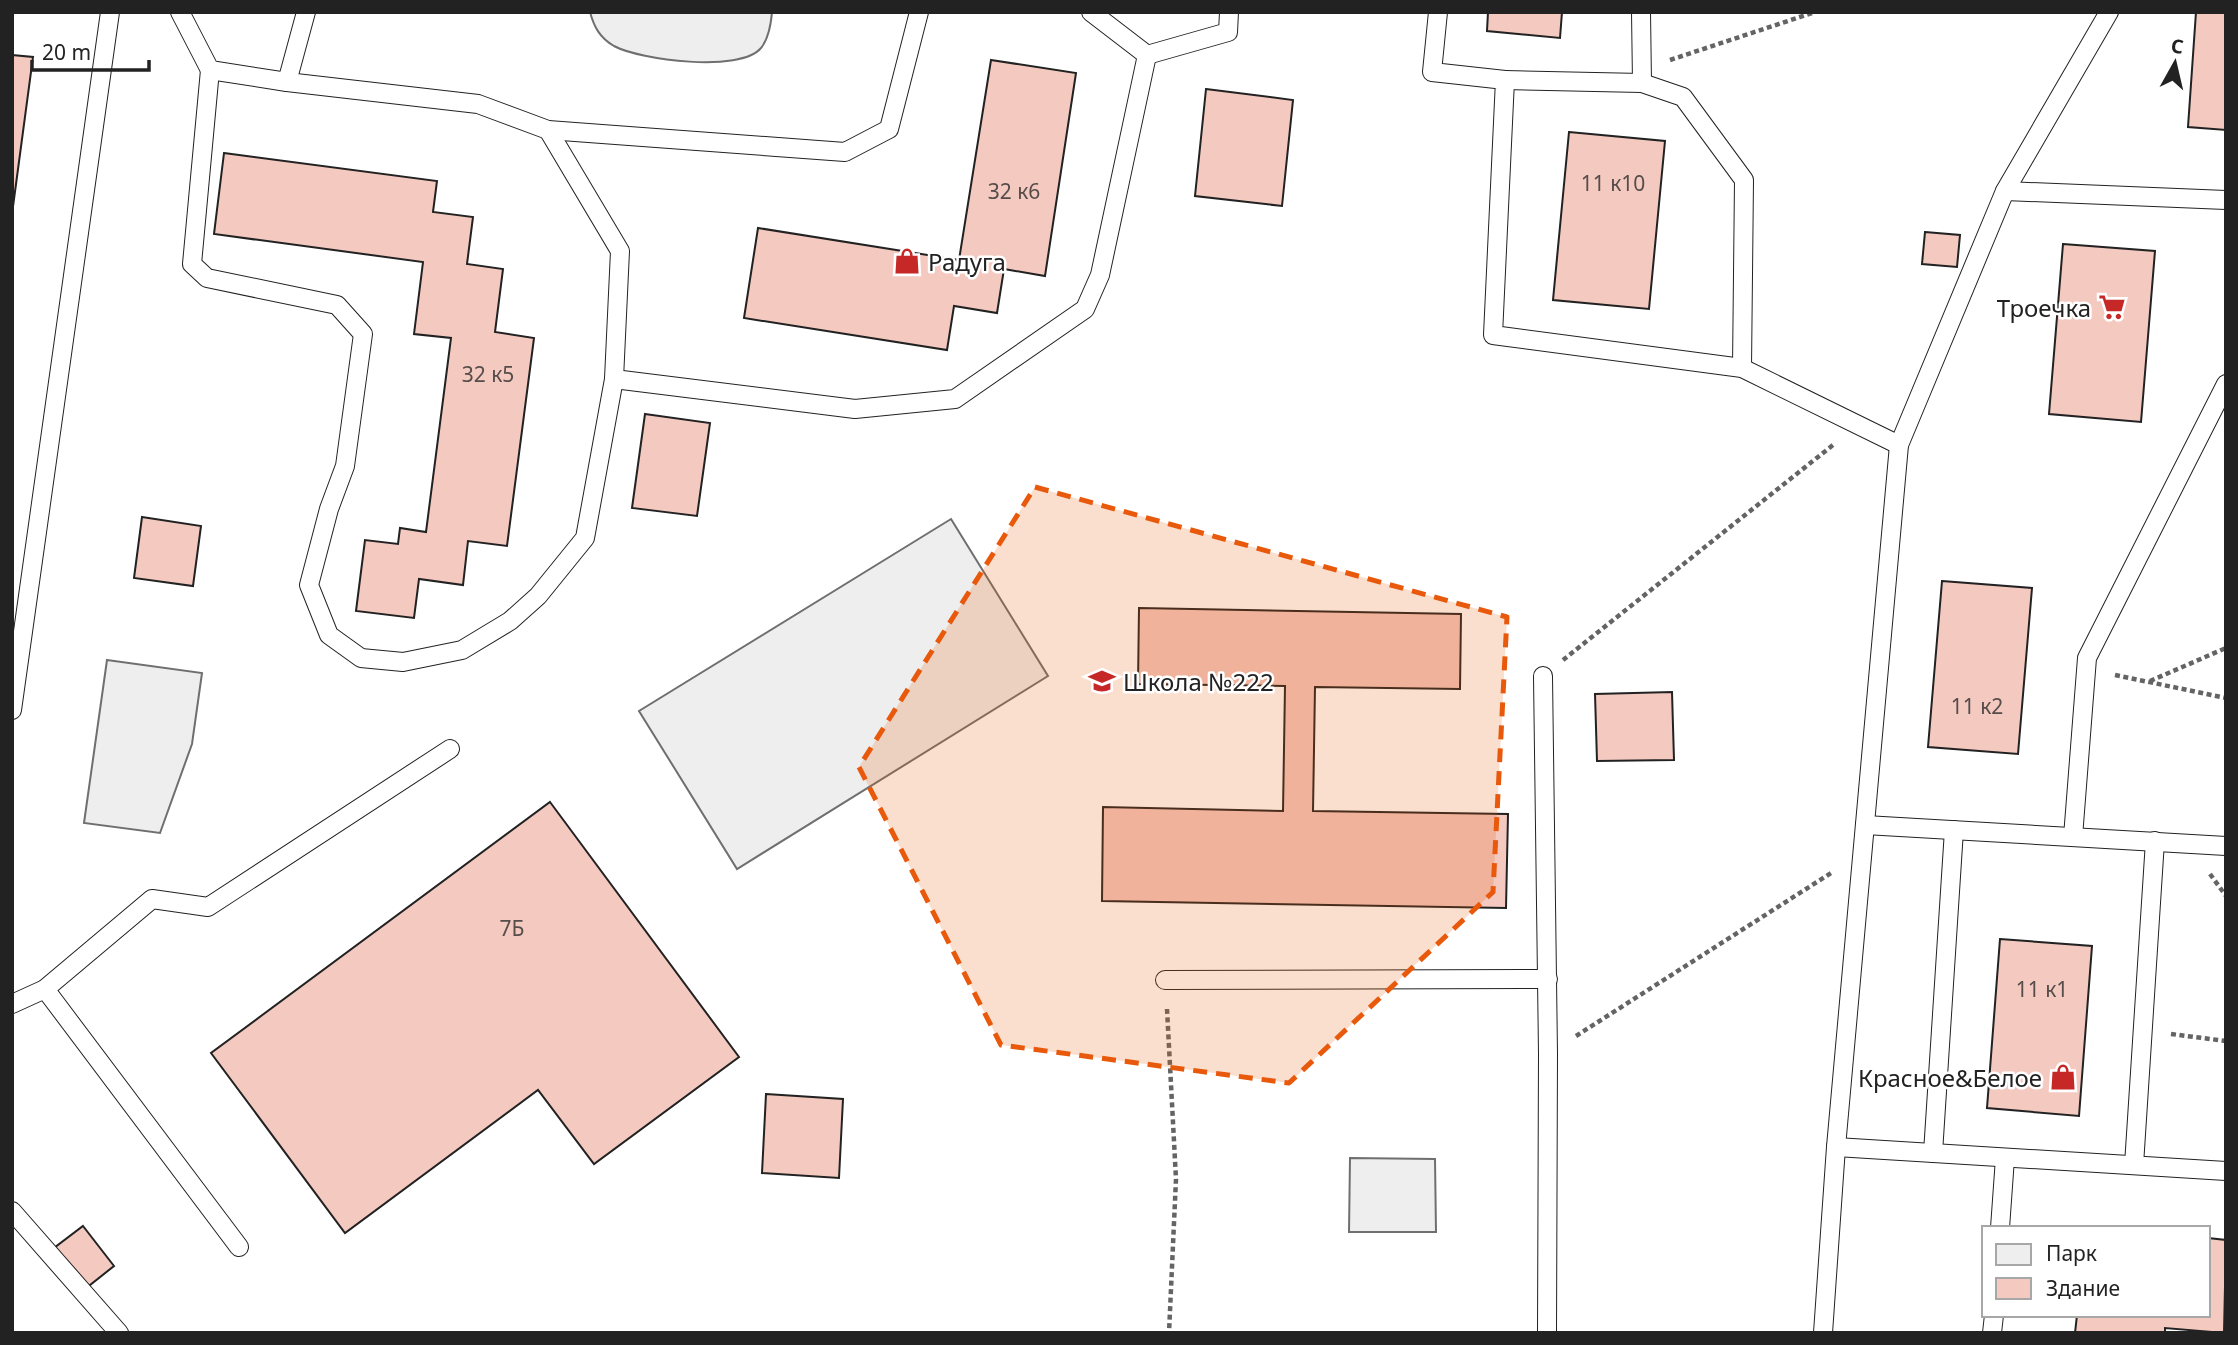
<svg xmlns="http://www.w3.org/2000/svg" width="2238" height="1345" font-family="'Noto Sans',sans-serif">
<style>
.green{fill:#eee;stroke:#6f6f6f;stroke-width:2}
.building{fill:#f3c9c0;stroke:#222;stroke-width:2}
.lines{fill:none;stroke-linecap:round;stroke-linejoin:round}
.service-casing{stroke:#222;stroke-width:20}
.path{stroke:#646464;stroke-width:4.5;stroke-dasharray:5 3.5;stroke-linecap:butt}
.service{stroke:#fff;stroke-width:18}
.marked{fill:#e8590c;fill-opacity:0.2;stroke:#e8590c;stroke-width:5;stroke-dasharray:14 9;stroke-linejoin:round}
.labels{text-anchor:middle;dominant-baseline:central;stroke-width:5;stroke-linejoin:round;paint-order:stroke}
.number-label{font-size:21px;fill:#564c4a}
.poi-label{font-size:24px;fill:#222;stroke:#fff;text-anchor:start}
</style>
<rect width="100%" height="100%" fill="#fff"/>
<!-- green -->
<g class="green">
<path d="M590 12H772C771 24 769 38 761 48 740 73 640 60 614 46 600 38 594 27 590 12Z"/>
<path d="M951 519 1048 676 737 869 639 711Z"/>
<path d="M107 660 202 673 192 744 160 833 84 823Z"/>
<path d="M1350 1158 1435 1159 1436 1232H1349Z"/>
</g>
<!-- building -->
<g class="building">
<path d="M1488 12H1562L1560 38 1487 31Z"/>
<path d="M2196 12H2226V130L2188 127Z"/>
<path d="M12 55 33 57 12 214Z"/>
<path d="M991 60 1076 73 1045 276 1004 269 997 313 954 306 947 350 744 318 758 228 959 260Z"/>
<path d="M1206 89 1293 100 1282 206 1195 196Z"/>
<path d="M1569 132 1665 141 1649 309 1553 300Z"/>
<path d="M224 153 437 181 433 212 473 217 467 264 503 269 495 332 534 338 507 546 468 541 463 585 419 579 414 618 356 611 365 540 398 544 400 528 426 532 451 338 414 334 423 262 214 234Z"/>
<path d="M1925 232 1960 235 1957 267 1922 264Z"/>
<path d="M2063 244 2155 251 2141 422 2049 414Z"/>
<path d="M645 414 710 423 697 516 632 508Z"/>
<path d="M142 517 201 526 193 586 134 578Z"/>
<path d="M1942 581 2032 588 2018 754 1928 747Z"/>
<path d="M1139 608 1461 614 1460 689 1315 687 1313 811 1508 814 1506 908 1102 901 1103 807 1283 811 1285 686 1138 684Z"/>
<path d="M1672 692 1674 760 1597 761 1595 694Z"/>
<path d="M550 802 739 1057 594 1164 538 1090 345 1233 211 1053Z"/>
<path d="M2000 939 2092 946 2079 1116 1987 1108Z"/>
<path d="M766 1094 843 1099 839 1178 762 1173Z"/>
<path d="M83 1226 114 1266 85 1289 54 1248Z"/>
<path d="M2208 1238 2226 1240 2224 1333 2165 1328V1333H2075L2077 1315H2208Z"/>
</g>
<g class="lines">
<!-- service casing -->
<g class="service-casing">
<g id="service">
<path d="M180 12 210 70 287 82 306 12"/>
<path d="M1091 12 1147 55 1228 32 1229 12"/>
<path d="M1438 12 1432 72 1505 80 1493 335 1742 368 1899 445"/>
<path d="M1641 12 1642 83"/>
<path d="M210 70 192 264 207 278 337 305 363 334 345 466 329 509 309 585 329 635 361 658 403 662 462 650 510 621 538 596 585 538 614 379 620 251 548 130"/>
<path d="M1505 80 1642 83 1683 97 1744 180 1742 368"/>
<path d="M287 82 478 104 548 130 845 152 889 129 919 12"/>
<path d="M2005 191 2226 200"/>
<path d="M614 379 855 409 955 399 1085 309 1100 275 1147 55"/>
<path d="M1543 676 1548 1054 1547 1333"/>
<path d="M12 710 110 12"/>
<path d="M1865 825 2226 846"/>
<path d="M2073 837 2087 658 2226 384"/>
<path d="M1165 980 1548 979"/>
<path d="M45 989 239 1247"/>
<path d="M12 1004 45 989 152 899 208 907 450 749"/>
<path d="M1836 1147 2226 1171"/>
<path d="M1933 1153 1954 830"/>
<path d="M2134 1165 2155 841"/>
<path d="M12 1211 119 1333"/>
<path d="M2000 1228 2005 1158"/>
<path d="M1823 1333 1836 1147 1899 445 2005 191 2109 12"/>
<path d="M1992 1333 1994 1315"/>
</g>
</g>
<!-- path -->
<g class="path">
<path d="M1670 60 1815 12"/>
<path d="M1563 660 1833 445"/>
<path d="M2115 675 2226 698"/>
<path d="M2150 681 2226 648"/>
<path d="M2210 874 2226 896"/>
<path d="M1167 1009 1176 1179 1169 1333"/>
<path d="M2171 1034 2226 1041"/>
<path d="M1576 1036 1831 873"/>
</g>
<!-- service -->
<use href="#service" class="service"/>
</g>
<!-- marked area -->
<path class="marked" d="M1035 487 1507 617 1493 892 1289 1083 1001 1045 859 767Z"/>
<!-- icons -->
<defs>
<g id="shop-bare" transform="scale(2.1)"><path d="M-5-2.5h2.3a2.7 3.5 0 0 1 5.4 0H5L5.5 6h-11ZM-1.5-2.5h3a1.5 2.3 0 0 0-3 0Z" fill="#c62828" stroke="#fff" stroke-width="2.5" paint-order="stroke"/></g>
<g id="supermarket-bare" transform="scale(2.1)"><path d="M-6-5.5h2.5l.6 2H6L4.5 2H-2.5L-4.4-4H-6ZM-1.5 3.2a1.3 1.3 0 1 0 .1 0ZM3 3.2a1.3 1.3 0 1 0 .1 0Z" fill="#c62828" stroke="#fff" stroke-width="2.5" paint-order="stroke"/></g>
<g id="school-bare" transform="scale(2.1)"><path d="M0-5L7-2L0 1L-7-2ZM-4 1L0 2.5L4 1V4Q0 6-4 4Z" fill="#c62828" stroke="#fff" stroke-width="2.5" paint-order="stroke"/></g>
</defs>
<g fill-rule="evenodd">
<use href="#shop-bare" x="907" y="261"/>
<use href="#supermarket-bare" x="2112" y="307"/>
<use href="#school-bare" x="1102" y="681"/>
<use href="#shop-bare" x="2063" y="1077"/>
</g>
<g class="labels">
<!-- number labels -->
<g class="number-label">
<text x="1613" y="183">11 к10</text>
<text x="1014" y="191">32 к6</text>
<text x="488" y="374">32 к5</text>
<text x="1977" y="706">11 к2</text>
<text x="512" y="928">7Б</text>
<text x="2042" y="989">11 к1</text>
</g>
<!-- poi labels -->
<g class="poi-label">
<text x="928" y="261">Радуга</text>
<text x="2091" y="307" text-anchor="end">Троечка</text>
<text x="1123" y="681">Школа №222</text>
<text x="2042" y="1077" text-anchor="end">Красное&amp;Белое</text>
</g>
</g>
<!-- border -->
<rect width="2238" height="1345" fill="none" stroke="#222222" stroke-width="28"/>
<!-- legend -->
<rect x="1982" y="1226" width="228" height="91" fill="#ffffff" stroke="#a7a7a7" stroke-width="2"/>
<rect x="1996" y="1244" width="35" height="21" fill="#eeeeee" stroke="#a7a7a7" stroke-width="2"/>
<text x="2046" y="1261" font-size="21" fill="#222222">Парк</text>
<rect x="1996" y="1278" width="35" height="21" fill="#f3c9c0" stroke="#a7a7a7" stroke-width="2"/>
<text x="2046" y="1296" font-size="21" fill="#222222">Здание</text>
<!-- north arrow -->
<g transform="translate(2175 63) rotate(8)" stroke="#ffffff" stroke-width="5" paint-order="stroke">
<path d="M0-5L12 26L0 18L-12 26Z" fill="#222222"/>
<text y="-10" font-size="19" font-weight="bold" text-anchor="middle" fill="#222222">С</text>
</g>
<!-- scale -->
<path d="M32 60v10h117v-10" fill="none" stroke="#222222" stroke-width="3.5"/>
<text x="42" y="60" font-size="21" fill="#222222" stroke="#ffffff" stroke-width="5" paint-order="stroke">20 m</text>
</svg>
